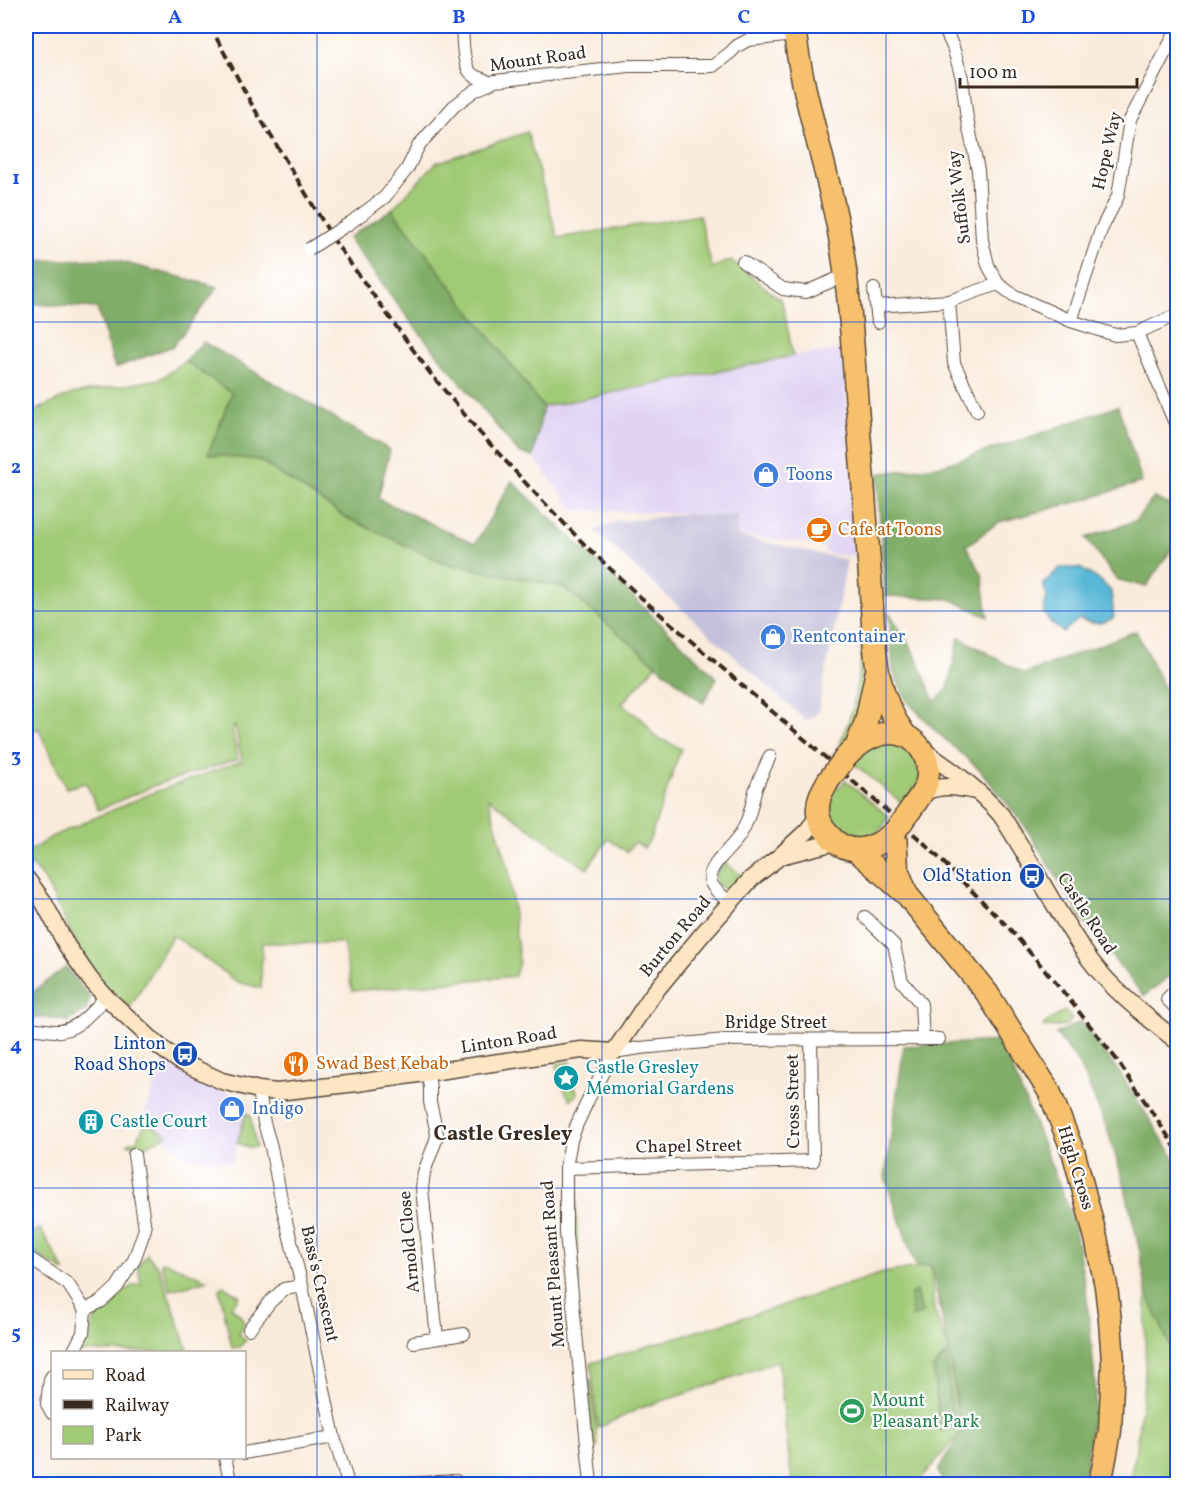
<svg xmlns="http://www.w3.org/2000/svg" width="1203" height="1510" font-family="Vollkorn,serif">
<style>
.built{fill:#e1d4f3}
.industrial{fill:#c5c0da}
.green{fill:#a0ca76;stroke:#6e7a4a;stroke-width:1.5;fill-rule:evenodd}
.forest{fill:#80ae67;stroke:#5e6c42;stroke-width:1.5}
.water{fill:#57b7d6;stroke:#49707a;stroke-width:1.5}
.lines{fill:none;stroke-linecap:round;stroke-linejoin:round}
.street-casing{stroke:#58473a;stroke-width:14}
.secondary-casing{stroke:#58473a;stroke-width:19}
.highway-casing{stroke:#58473a;stroke-width:25}
.street{stroke:#fff;stroke-width:12}
.secondary{stroke:#fce6c4;stroke-width:16}
.highway{stroke:#f7c06c;stroke-width:22}
.rail{stroke:#3b2a1e;stroke-width:4;stroke-dasharray:9 4.5;stroke-linecap:butt}
.street-bridge-casing{stroke:#58473a;stroke-width:14;stroke-linecap:butt}
.highway-bridge-casing{stroke:#58473a;stroke-width:25;stroke-linecap:butt}
.street-bridge{stroke:#fff;stroke-width:12}
.highway-bridge{stroke:#f7c06c;stroke-width:22}
.grid{fill:none;stroke:#1d4ed8;stroke-width:1.5;stroke-opacity:0.55}
.labels{text-anchor:middle;dominant-baseline:central;stroke-width:4.5;stroke-linejoin:round;paint-order:stroke}
.street-label{font-size:18px;fill:#3b2a1e;stroke:#fff}
.shop-label{font-size:18px;fill:#366cbe;stroke:#fff;text-anchor:start}
.food-label{font-size:18px;fill:#c56008;stroke:#fff;text-anchor:start}
.transit-label{font-size:18px;fill:#164399;stroke:#fff;text-anchor:end}
.culture-label{font-size:18px;fill:#0d838f;stroke:#fff;text-anchor:start}
.leisure-label{font-size:18px;fill:#27864d;stroke:#fff;text-anchor:start}
.quarter-label{font-size:21px;font-weight:bold;fill:#3b2a1e;stroke:#fff}
.neatline{fill:none;stroke:#1d4ed8;stroke-width:2}
.grid-label{font-size:20px;text-anchor:middle;font-weight:bold;fill:#1d4ed8}
</style>
<rect width="100%" height="100%" fill="#fff"/>
<filter id="ink" filterUnits="userSpaceOnUse"><feTurbulence type="fractalNoise" baseFrequency=".0167" numOctaves="2"/><feDisplacementMap in="SourceGraphic" scale="12" xChannelSelector="R" yChannelSelector="G"/><feConvolveMatrix kernelMatrix="1 2 1 2 8 2 1 2 1" color-interpolation-filters="sRGB"/></filter>
<filter id="wash" filterUnits="userSpaceOnUse"><feTurbulence type="fractalNoise" baseFrequency=".008" numOctaves="4" result="noise"/><feDisplacementMap in="SourceGraphic" scale="24" xChannelSelector="R" yChannelSelector="G"/><feGaussianBlur stdDeviation="1.35" result="paint"/><feColorMatrix in="noise" values="0 0 0 0 0 0 0 0 0 0 0 0 0 0 0 0 0 1.4 0 .05"/><feComposite in="paint" operator="in"/></filter>
<g filter="url(#wash)">
<rect width="100%" height="100%" fill="#f9ebdb"/>
<!-- built -->
<g class="built">
<path d="M842 349 854 492 857 556 835 555 825 552V548L803 543 738 535 740 515 574 510 533 457 543 407 793 356Z"/>
<path d="M166 1054 251 1106 238 1138 232 1163 188 1157 142 1121Z"/>
</g>
<!-- industrial -->
<path class="industrial" d="M685 514 739 516 737 536 847 560 818 713 806 721 595 531 615 522Z"/>
<!-- green -->
<g class="green">
<path d="M527 132 558 238 699 215 712 268 731 260 782 301 793 356 543 407 392 209 436 163Z"/>
<path d="M185 361 232 393 208 454 259 460 348 518 445 563 563 587 657 664 622 704 645 722 654 736 681 749 649 842 644 848 635 842 627 852 608 839 587 869 488 798 509 871 519 962 515 976 352 991 343 943H262L261 988 237 982 173 935 129 1009 91 973 44 879 26 859V854L51 837 152 793 242 761 235 726 232 730 238 759 156 785 98 810 86 783 66 788 38 728 26 734V415L72 394 160 379Z"/>
<path d="M864 627 867 665 864 707 853 705 861 662Z"/>
<path d="M853 708 862 711 850 737 841 746 840 744Z"/>
<path d="M882 740 910 745 922 778 903 804 852 762Z"/>
<path d="M845 780 889 817C885 823 881 832 874 835 854 845 832 834 828 811 827 803 832 791 834 784L839 788Z"/>
<path d="M725 863 742 876 731 887 723 889 717 884 715 876 720 868Z"/>
<path d="M1065 1011 1072 1019 1067 1025 1044 1028V1024Z"/>
<path d="M571 1062 572 1073 566 1074H558L557 1063Z"/>
<path d="M573 1082 578 1094 570 1100 562 1086Z"/>
<path d="M246 1114H250L256 1147 251 1148 237 1143Z"/>
<path d="M146 1123 168 1135 141 1148 136 1145H129L128 1143 136 1141Z"/>
<path d="M574 1180H577L576 1207 579 1287C574 1252 571 1216 574 1180Z"/>
<path d="M40 1228 64 1270V1271L26 1249V1237Z"/>
<path d="M147 1254 159 1268 189 1352H80L89 1338 97 1312 132 1286 141 1284 138 1266Z"/>
<path d="M163 1261 208 1280 170 1290 161 1263Z"/>
<path d="M931 1265 934 1309 949 1351 958 1427 961 1431 917 1484H792L778 1361 694 1391 643 1407 598 1428 591 1363 774 1308 883 1273ZM945 1355 954 1427 941 1430 933 1368Z"/>
<path d="M224 1286 240 1296 231 1307C242 1316 248 1321 239 1334L246 1340 239 1347 232 1348 219 1289Z"/>
<path d="M1146 1290 1177 1363V1484H1128L1135 1457 1145 1375Z"/>
<path d="M587 1380 591 1381 598 1447 593 1445 588 1404Z"/>
</g>
<!-- forest -->
<g class="forest">
<path d="M392 209 543 407 533 457 518 452 411 322 348 238Z"/>
<path d="M110 259 218 287 173 346 115 368 97 308 33 304 26 305V261Z"/>
<path d="M203 342 390 450 378 499 475 544 512 481 717 678 703 703 563 587 445 563 347 518 259 460 208 454 232 393 185 361Z"/>
<path d="M1118 406 1142 482 1084 500 999 522 966 546 982 574 988 617 950 599 885 596 877 474 943 465 1027 438Z"/>
<path d="M1154 498 1177 508 1173 547 1146 587 1116 579 1086 538 1135 521Z"/>
<path d="M889 612 915 654 935 702 948 689 959 637 1024 674 1136 631 1177 714V746L1172 757 1178 765 1177 970 1144 996 1087 926 1025 826 980 770 939 734 907 701 893 671Z"/>
<path d="M66 967 90 998 86 1011 68 1021 48 1018H26V997Z"/>
<path d="M1081 1022 1121 1075 1177 1162V1363L1146 1290 1140 1252 1124 1183 1107 1128 1086 1079 1074 1057 1056 1034Z"/>
<path d="M1001 1041 1073 1219 1087 1298 1096 1393 1083 1484H943L938 1471 961 1431 949 1351 931 1265 916 1267 885 1177 904 1046Z"/>
<path d="M916 1291 922 1313 912 1317 910 1295Z"/>
<path d="M946 1355 954 1428 940 1430 933 1368Z"/>
</g>
<!-- water -->
<path class="water" d="M1060 568H1080L1101 581 1111 591 1114 618C1099 625 1094 625 1079 619L1063 632 1051 623 1043 611 1047 597 1043 584Z"/>
</g>
<g filter="url(#ink)">
<g class="lines">
<!-- street casing -->
<g class="street-casing">
<g id="street">
<path d="M462 26C463 37 462 67 472 74 477 79 484 78 489 83"/>
<path d="M943 26 953 47 962 78 967 119 978 170 982 240 988 265 998 284 1015 296 1071 321 1115 335 1137 333 1178 314"/>
<path d="M350 223 385 197 407 169 419 145 454 106 474 91 495 81 628 66H713L731 52 737 46 748 40 795 35"/>
<path d="M743 262 783 289 806 292 846 275"/>
<path d="M874 289 878 322"/>
<path d="M949 301 954 363 977 411"/>
<path d="M877 306 949 301 998 284"/>
<path d="M1071 321 1101 230 1118 196 1130 120 1178 28"/>
<path d="M1137 333 1174 421"/>
<path d="M730 903C723 896 709 887 710 877 711 863 732 848 740 835 749 821 751 807 755 791 759 779 765 768 770 756"/>
<path d="M865 917 894 945 902 981 921 1004 923 1039"/>
<path d="M1178 988 1167 999 1178 1010"/>
<path d="M26 1029C36 1028 44 1030 55 1031 76 1033 92 1011 106 997"/>
<path d="M428 1074 430 1088V1102L437 1134 436 1140 424 1172 422 1188 437 1338"/>
<path d="M259 1090 264 1123 271 1147 283 1209 302 1286 334 1437 348 1484"/>
<path d="M566 1168 813 1161 811 1040"/>
<path d="M26 1256 68 1284 85 1310"/>
<path d="M85 1310 102 1301 117 1287 134 1260 145 1229 134 1155"/>
<path d="M249 1329 270 1302 284 1289 302 1286"/>
<path d="M414 1342 464 1334"/>
<path d="M73 1352 83 1333 85 1310"/>
<path d="M52 1376 50 1379 47 1404 52 1413"/>
<path d="M244 1453 334 1437"/>
<path d="M225 1458 231 1484"/>
<path d="M402 1484 456 1481"/>
<path d="M591 1484 566 1234V1168L571 1140 577 1124 589 1098 614 1052 640 1048 726 1040 939 1039"/>
</g>
</g>
<!-- secondary casing -->
<g class="secondary-casing">
<g id="secondary">
<path d="M924 751C952 770 978 789 1001 815 1032 862 1057 914 1090 960 1114 992 1147 1017 1178 1042"/>
<path d="M923 792C943 785 954 786 975 791"/>
<path d="M784 855 835 842"/>
<path d="M26 878 43 901 67 946 90 979 106 997 161 1048 181 1062 222 1081 259 1090 277 1092 357 1083 574 1051 582 1050 614 1052 653 994 700 937 751 879 779 857 807 831 819 816"/>
</g>
</g>
<!-- highway casing -->
<g class="highway-casing">
<g id="highway">
<path d="M794 26C802 100 829 170 841 243 850 297 853 352 857 406 862 468 867 530 871 592 875 646 872 690 905 735"/>
<path d="M857 745 866 722 876 675"/>
<path d="M846 757C858 744 872 734 890 733 917 732 934 760 926 785 923 794 916 801 911 809"/>
<path d="M828 781C824 789 818 797 818 807 817 816 821 825 827 832 846 859 874 851 895 831"/>
<path d="M895 831 897 869 906 892"/>
<path d="M856 850 908 896 987 993 1049 1091 1074 1154 1096 1238 1106 1286 1110 1321 1113 1362 1110 1431 1103 1469 1099 1484"/>
</g>
</g>
<!-- street -->
<use href="#street" class="street"/>
<!-- secondary -->
<use href="#secondary" class="secondary"/>
<!-- highway -->
<use href="#highway" class="highway"/>
<!-- rail -->
<path class="rail" d="M210 26 251 103 337 245 430 373 480 433 532 490 584 544 638 595 924 843 1008 927 1057 984 1117 1060 1178 1151"/>
<!-- street-bridge casing -->
<g class="street-bridge-casing">
<path id="street-bridge" d="M309 249 350 223"/>
</g>
<!-- highway-bridge casing -->
<g class="highway-bridge-casing">
<g id="highway-bridge">
<path d="M828 781 846 757"/>
<path d="M895 831 911 809"/>
</g>
</g>
<!-- street-bridge -->
<use href="#street-bridge" class="street-bridge"/>
<!-- highway-bridge -->
<use href="#highway-bridge" class="highway-bridge"/>
</g>
</g>
<!-- grid -->
<path class="grid" d="M317 26V1484M602 26V1484M886 26V1484M26 322H1178M26 611H1178M26 899H1178M26 1188H1178"/>
<!-- icons -->
<defs>
<g id="shop-disc" transform="scale(1.35)"><circle r="9.5" fill="#3f7fe0" stroke="#fff"/><path d="M-5-2.5h2.3a2.7 3.5 0 0 1 5.4 0H5L5.5 6h-11ZM-1.5-2.5h3a1.5 2.3 0 0 0-3 0Z" fill="#fff"/></g>
<g id="cafe-disc" transform="scale(1.35)"><circle r="9.5" fill="#e8710a" stroke="#fff"/><path d="M-5.5-4.5H6V0H3Q3 3.5 0 3.5H-2.5Q-5.5 3.5-5.5 0ZM3-3.2v2h1.7v-2ZM-6 4.5H4V6H-6Z" fill="#fff"/></g>
<g id="bus-disc" transform="scale(1.35)"><circle r="9.5" fill="#1a4fb4" stroke="#fff"/><path d="M-5-6H5V4H4V6H2V4H-2V6H-4V4H-5ZM-3.5-4V0h7V-4ZM-3.5 1.2v1.5H-2V1.2ZM2 1.2v1.5H3.5V1.2Z" fill="#fff"/></g>
<g id="restaurant-disc" transform="scale(1.35)"><circle r="9.5" fill="#e8710a" stroke="#fff"/><path d="M-5-6h1v4h1v-4h1v4h1v-4h1v5L-1.5 .5V6h-2V.5L-5-1ZM5-6V6H3V1.5H1.5Q1.5-4 5-6Z" fill="#fff"/></g>
<g id="sight-disc" transform="scale(1.35)"><circle r="9.5" fill="#0f9aa8" stroke="#fff"/><path d="M0-6L1.8-2.2L6-1.7L2.9 1.2L3.7 5.4L0 3.3L-3.7 5.4L-2.9 1.2L-6-1.7L-1.8-2.2Z" fill="#fff"/></g>
<g id="building-disc" transform="scale(1.35)"><circle r="9.5" fill="#0f9aa8" stroke="#fff"/><path d="M-4-6H4V6H1V3H-1V6H-4ZM-2.5-4.3h1.7v1.8h-1.7ZM.8-4.3h1.7v1.8H.8ZM-2.5-1h1.7V.8h-1.7ZM.8-1h1.7V.8H.8Z" fill="#fff"/></g>
<g id="stadium-disc" transform="scale(1.35)"><circle r="9.5" fill="#2e9e5b" stroke="#fff"/><path d="M0-5a6.5 5 0 1 0 0 10a6.5 5 0 1 0 0-10ZM-3.5-1.8h7v3.6h-7Z" fill="#fff"/></g>
</defs>
<g fill-rule="evenodd">
<use href="#shop-disc" x="766" y="475"/>
<use href="#cafe-disc" x="819" y="530"/>
<use href="#shop-disc" x="773" y="637"/>
<use href="#bus-disc" x="1032" y="876"/>
<use href="#bus-disc" x="185" y="1054"/>
<use href="#restaurant-disc" x="296" y="1064"/>
<use href="#sight-disc" x="566" y="1078"/>
<use href="#shop-disc" x="232" y="1109"/>
<use href="#building-disc" x="91" y="1122"/>
<use href="#stadium-disc" x="852" y="1411"/>
</g>
<g class="labels">
<!-- street labels -->
<g class="street-label">
<text transform="translate(538 60) rotate(-8)">Mount Road</text>
<text transform="translate(1108 151) rotate(-77)">Hope Way</text>
<text transform="translate(960 197) rotate(-97)">Suffolk Way</text>
<text transform="translate(1086 914) rotate(57)">Castle Road</text>
<text transform="translate(676 937) rotate(-50)">Burton Road</text>
<text x="776" y="1023">Bridge Street</text>
<text transform="translate(509 1041) rotate(-9)">Linton Road</text>
<text transform="translate(794 1101) rotate(-91)">Cross Street</text>
<text transform="translate(689 1147) rotate(-1)">Chapel Street</text>
<text transform="translate(1075 1168) rotate(73)">High Cross</text>
<text transform="translate(410 1242) rotate(-95)">Arnold Close</text>
<text transform="translate(554 1264) rotate(-94)">Mount Pleasant Road</text>
<text transform="translate(319 1284) rotate(77)">Bass's Crescent</text>
</g>
<!-- shop labels -->
<g class="shop-label">
<text x="786" y="475">Toons</text>
<text x="792" y="637">Rentcontainer</text>
<text x="252" y="1109">Indigo</text>
</g>
<!-- food labels -->
<g class="food-label">
<text x="838" y="530">Cafe at Toons</text>
<text x="316" y="1064">Swad Best Kebab</text>
</g>
<!-- transit labels -->
<g class="transit-label">
<text x="1012" y="876">Old Station</text>
<text x="166" y="1044">Linton<tspan x="166" dy="21">Road Shops</tspan></text>
</g>
<!-- culture labels -->
<g class="culture-label">
<text x="586" y="1068">Castle Gresley<tspan x="586" dy="21">Memorial Gardens</tspan></text>
<text x="110" y="1122">Castle Court</text>
</g>
<!-- leisure labels -->
<g class="leisure-label">
<text x="872" y="1401">Mount<tspan x="872" dy="21">Pleasant Park</tspan></text>
</g>
<!-- quarter labels -->
<g class="quarter-label">
<text x="503" y="1134">Castle Gresley</text>
</g>
</g>
<!-- margin -->
<rect width="1203" height="1510" fill="none" stroke="#fff" stroke-width="66"/>
<!-- legend -->
<rect x="51" y="1351" width="195" height="108" fill="#ffffff" stroke="#b1aaa5" stroke-width="1.5"/>
<rect x="63" y="1370" width="30" height="9" fill="#fce6c4" stroke="#b1aaa5" stroke-width="1.5"/>
<text x="105" y="1381" font-size="18" fill="#3b2a1e">Road</text>
<rect x="63" y="1400" width="30" height="9" fill="#3b2a1e" stroke="#b1aaa5" stroke-width="1.5"/>
<text x="105" y="1411" font-size="18" fill="#3b2a1e">Railway</text>
<rect x="63" y="1426" width="30" height="18" fill="#a0ca76" stroke="#b1aaa5" stroke-width="1.5"/>
<text x="105" y="1441" font-size="18" fill="#3b2a1e">Park</text>
<!-- scale -->
<path d="M960 78v9h177v-9" fill="none" stroke="#3b2a1e" stroke-width="3"/>
<text x="969" y="78" font-size="18" fill="#3b2a1e" stroke="#ffffff" stroke-width="4.5" paint-order="stroke">100 m</text>
<rect x="33" y="33" width="1137" height="1444" class="neatline"/>
<g class="grid-label">
<text x="175" y="23">A</text>
<text x="459" y="23">B</text>
<text x="744" y="23">C</text>
<text x="1028" y="23">D</text>
<text x="16" y="184">1</text>
<text x="16" y="473">2</text>
<text x="16" y="762">3</text>
<text x="16" y="1051">4</text>
<text x="16" y="1339">5</text>
</g>
</svg>
